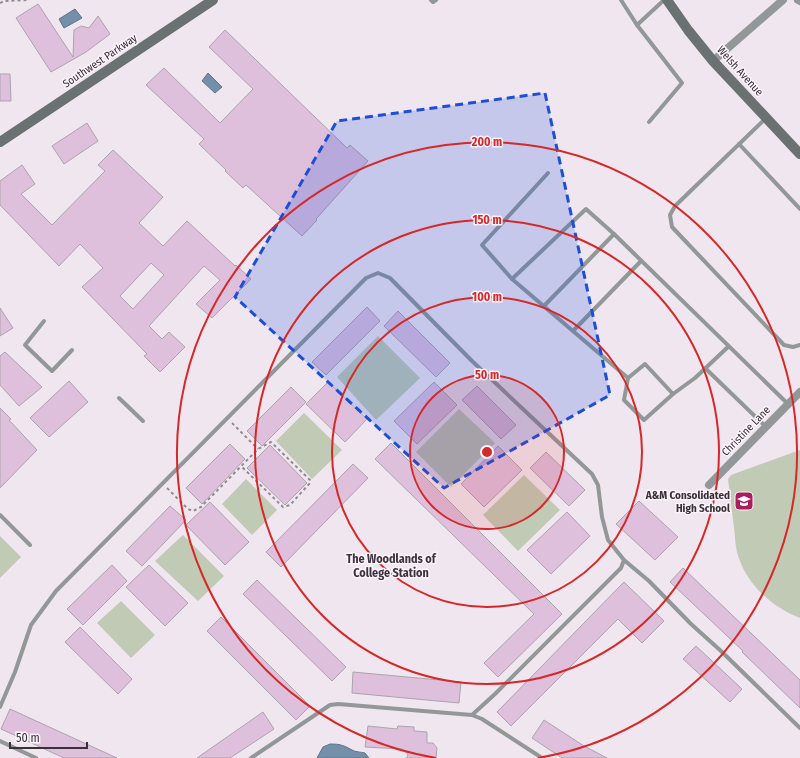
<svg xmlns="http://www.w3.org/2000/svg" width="800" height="758" font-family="'Fira Sans Condensed',sans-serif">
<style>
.green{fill:#c1cab4}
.water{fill:#7290aa;stroke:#607487}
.building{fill:#dec0dd;stroke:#aca3ac;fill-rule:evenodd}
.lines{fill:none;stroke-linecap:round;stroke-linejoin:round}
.path{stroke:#918a90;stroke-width:2;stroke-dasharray:3 3;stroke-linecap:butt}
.lane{stroke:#929897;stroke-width:4}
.street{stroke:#929897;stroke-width:8}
.secondary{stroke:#697270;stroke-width:10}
.marked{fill:#1d4ed8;fill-opacity:0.2;stroke:#1d4ed8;stroke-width:3;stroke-dasharray:8 5;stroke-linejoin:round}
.ring{fill:none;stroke:#d62828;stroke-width:2}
.labels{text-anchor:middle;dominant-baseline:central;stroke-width:3;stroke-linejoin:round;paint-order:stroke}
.street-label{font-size:11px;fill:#363235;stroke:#fdf3fc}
.poi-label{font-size:11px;font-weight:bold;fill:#363235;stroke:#fdf3fc;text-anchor:end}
.neighbourhood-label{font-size:12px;font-weight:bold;fill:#3d353d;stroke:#fdf3fc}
.centre{fill:#d62828;stroke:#fdf3fc;stroke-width:2}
.ring-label{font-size:12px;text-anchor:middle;font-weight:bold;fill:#d62828;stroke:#fdf3fc;stroke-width:3;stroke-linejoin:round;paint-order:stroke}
</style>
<rect width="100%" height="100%" fill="#efe6ef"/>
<!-- green -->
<g class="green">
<path d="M378 336 420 378 376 420 337 377Z"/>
<path d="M459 409 495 443 451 487 416 452Z"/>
<path d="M304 413 342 450 312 479 276 441Z"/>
<path d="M800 450V618C771 607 745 583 737 552 735 544 735 535 734 528 732 511 730 495 728 479L731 475Z"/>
<path d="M524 475 560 510 518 551 483 515Z"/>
<path d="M246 479 277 510 252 535 222 504Z"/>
<path d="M183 535 224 576 198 601 155 561Z"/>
<path d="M0 536 21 557 0 578Z"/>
<path d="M121 601 155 635 131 658 97 623Z"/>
</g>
<!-- water -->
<g class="water">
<path d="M75 9 82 18 64 28 59 19Z"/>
<path d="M208 73 222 87 215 93 202 81Z"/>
<path d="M330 744C340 744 343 745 352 750 355 752 361 752 365 753L369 758H317L323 747Z"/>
</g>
<!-- building -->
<g class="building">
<path d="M38 4 73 57 74 30 81 26 89 28 98 16 110 34 86 52 51 72 16 18Z"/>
<path d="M225 30 347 148 350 145 368 161 316 219 317 220 302 236 246 185 243 188 225 171 226 170 199 144 204 139 146 85 164 68 220 123 253 89 209 47Z"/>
<path d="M0 74H10L11 101H0Z"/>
<path d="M87 123 98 141 64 164 52 146Z"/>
<path d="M113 150 163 197 139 223 163 246 187 221 235 266 236 265 251 279 212 318 196 304 220 280 204 266 149 326 162 339 169 332 185 347 160 372 144 356 147 354 82 287 103 268 80 244 59 266 0 205V181L22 165 35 184 21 194 52 225 105 171 98 165ZM151 263 164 275 133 309 120 296Z"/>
<path d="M367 307 380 321 326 375 312 362Z"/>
<path d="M0 308 13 328 0 336Z"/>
<path d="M398 311 450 363 436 377 384 326Z"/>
<path d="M5 352 42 387 19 406 0 385V356Z"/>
<path d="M69 381 88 402 49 437 30 418Z"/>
<path d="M328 382 367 419 345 442 306 404Z"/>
<path d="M434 382 457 405 417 444 394 421Z"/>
<path d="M477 386 516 425 501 439 462 400Z"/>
<path d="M291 387 306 402 262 446 247 431Z"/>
<path d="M0 408 11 419 9 420 37 450 0 488Z"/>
<path d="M391 443 562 614 498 677 484 663 534 614 375 459Z"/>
<path d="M230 444 245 459 202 504 186 488Z"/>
<path d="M270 445 307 483 285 505 247 468Z"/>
<path d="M498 446 522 470 484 507 461 484Z"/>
<path d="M546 452 585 490 569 506 530 468Z"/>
<path d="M353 464 368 478 281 567 266 552Z"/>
<path d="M639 501 678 537 655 560 616 524Z"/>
<path d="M210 502 249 542 225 565 186 525Z"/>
<path d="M170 506 186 520 142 566 126 551Z"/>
<path d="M567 512 590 536 551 574 527 550Z"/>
<path d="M112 565 127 581 83 625 67 609Z"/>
<path d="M149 565 188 603 165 626 126 587Z"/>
<path d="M683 568 800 680V708L742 652 743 651 670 582Z"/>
<path d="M257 580 346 667 332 681 243 594Z"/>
<path d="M624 582 664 621 642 643 618 619 511 726 497 712Z"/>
<path d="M221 617 310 706 296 720 207 631Z"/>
<path d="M80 627 132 679 118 694 65 642Z"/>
<path d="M696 646 742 689 730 702 683 659Z"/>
<path d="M353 672 461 682 459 703 352 693Z"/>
<path d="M10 709 117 758H64L1 729Z"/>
<path d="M263 712 274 729 230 758H197Z"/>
<path d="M544 720 584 746 607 758H562L532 738Z"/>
<path d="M368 726 397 729 398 726 414 727V731L427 732V743H433L437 748 436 758H407L408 754 402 749 365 747Z"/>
</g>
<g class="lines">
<!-- path -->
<g class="path">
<path d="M0 3 4 1 27 0"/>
<path d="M232 423 258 449"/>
<path d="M167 488 188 509 193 511 201 507 258 449 271 442 310 480V483L290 505 283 507 241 466"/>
</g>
<!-- lane -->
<g class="lane">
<path d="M431 0 433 2 436 0"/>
<path d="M621 0 637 25"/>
<path d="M766 118 675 206 670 215 672 227 784 345 793 347 800 345"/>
<path d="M649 122 682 83 637 25 664 0"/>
<path d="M739 144 800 209"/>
<path d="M512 279 482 245 548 173"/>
<path d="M544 306 614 234"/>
<path d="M44 321 25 345 52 371 72 350"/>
<path d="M573 331 641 261"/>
<path d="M729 346 695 378 673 394 645 364 628 378 512 279 586 209 614 234 788 404"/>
<path d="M705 368 766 427"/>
<path d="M628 378 624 400 644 420 673 394"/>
<path d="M119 398 143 421"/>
<path d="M0 515 30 545"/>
<path d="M0 707 15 672 31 625 56 591 366 278 378 273 390 278 472 361 592 474 598 485 602 517 608 540 624 560 649 581 691 624 721 651 800 728"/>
<path d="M472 715 495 694 621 568 624 560"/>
<path d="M0 741 36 758"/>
<path d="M251 758 330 705 338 704 472 715 482 719 542 758"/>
</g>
<!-- street -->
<g class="street">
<path d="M798 0 800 1"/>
<path d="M713 61 783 0"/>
<path d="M709 485 800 392"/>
</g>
<!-- secondary -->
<g class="secondary">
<path d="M667 0 688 30 713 61 800 154"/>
<path d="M0 142 213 0"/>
</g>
</g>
<!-- marked area -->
<path class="marked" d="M545 93 610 395 444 488 235 297 337 121Z"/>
<!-- distance rings -->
<circle cx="487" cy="452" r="77" fill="#d62828" fill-opacity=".12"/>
<g class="ring">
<circle cx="487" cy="452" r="77"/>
<circle cx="487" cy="452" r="155"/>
<circle cx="487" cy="452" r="232"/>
<path d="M436 758A310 310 0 1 1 538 758"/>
</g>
<!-- icons -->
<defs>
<g id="school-square" transform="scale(1)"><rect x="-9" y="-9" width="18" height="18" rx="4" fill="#a91d5f" stroke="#fdf3fc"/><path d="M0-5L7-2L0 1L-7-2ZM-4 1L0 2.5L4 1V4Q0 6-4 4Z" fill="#fff"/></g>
</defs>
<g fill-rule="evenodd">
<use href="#school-square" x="744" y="501"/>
</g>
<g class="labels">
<!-- street labels -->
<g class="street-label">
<text transform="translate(100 61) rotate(-34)">Southwest Parkway</text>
<text transform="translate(740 71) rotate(48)">Welsh Avenue</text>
<text transform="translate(746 431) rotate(-46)">Christine Lane</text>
</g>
<!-- poi labels -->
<g class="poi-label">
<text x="730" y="495">A&amp;M Consolidated<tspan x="730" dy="13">High School</tspan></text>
</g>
<!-- neighbourhood labels -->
<g class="neighbourhood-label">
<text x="391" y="559">The Woodlands of<tspan x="391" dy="14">College Station</tspan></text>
</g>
</g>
<circle cx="487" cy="452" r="6" class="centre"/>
<g class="ring-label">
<text x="487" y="146">200 m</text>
<text x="487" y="224">150 m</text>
<text x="487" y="301">100 m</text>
<text x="487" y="379">50 m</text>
</g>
<!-- scale -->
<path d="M10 742v6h77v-6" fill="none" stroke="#363235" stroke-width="2"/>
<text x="16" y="742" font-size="12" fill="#363235" stroke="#fdf3fc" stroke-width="3" paint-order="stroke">50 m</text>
</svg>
